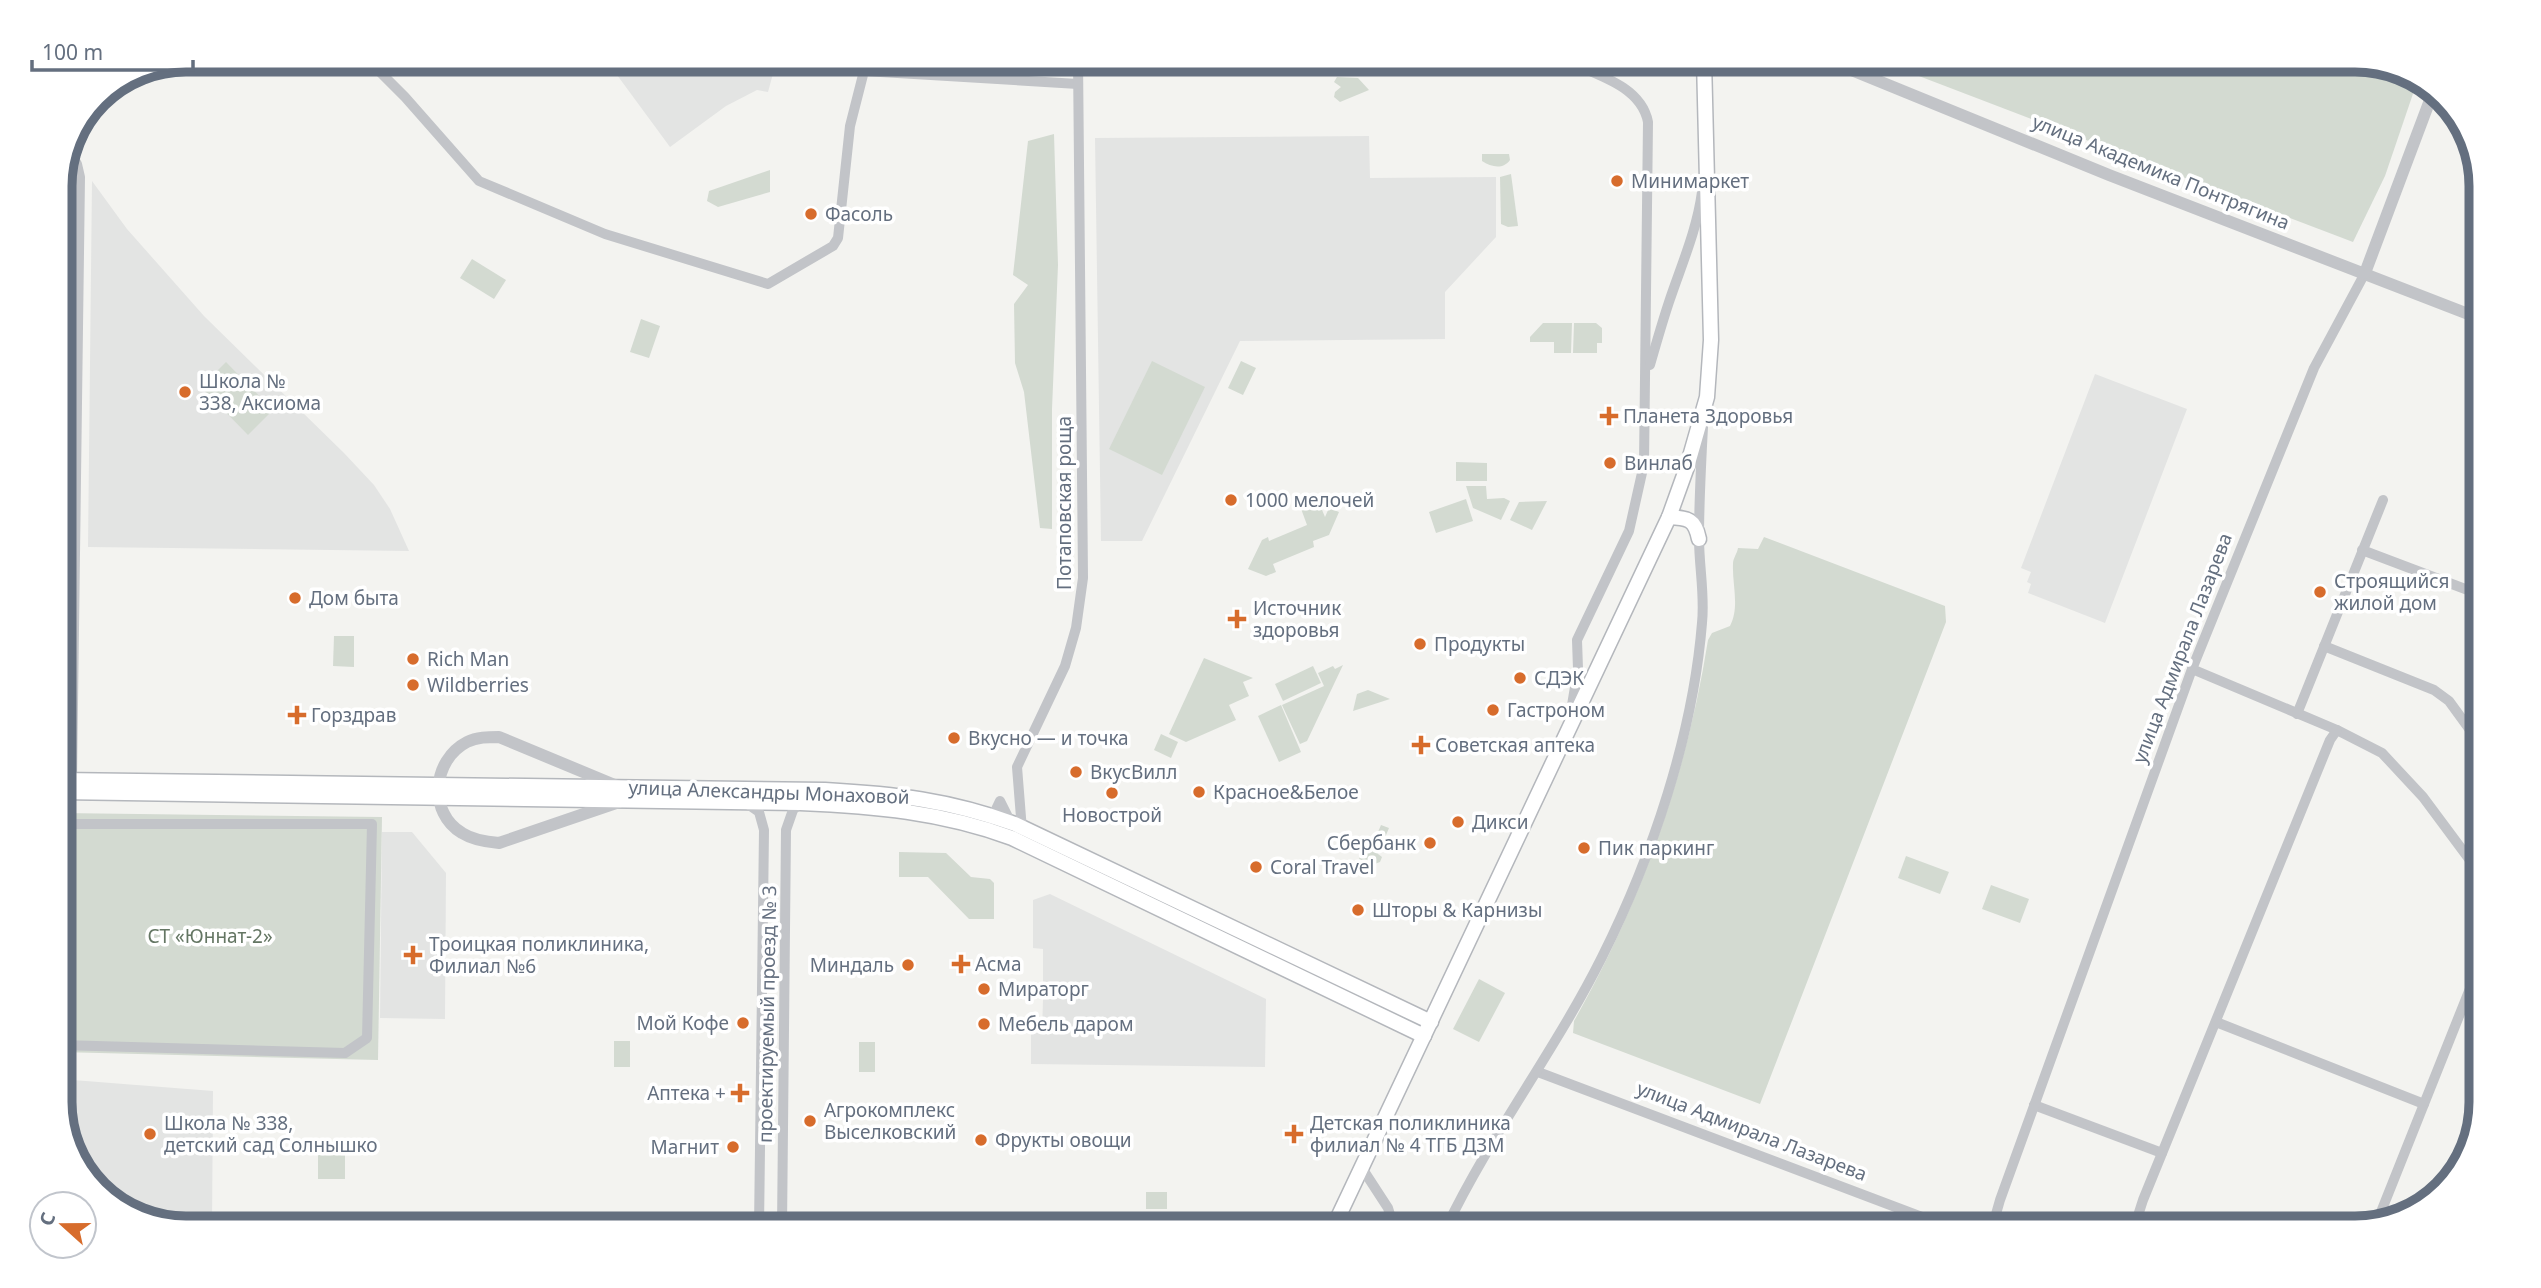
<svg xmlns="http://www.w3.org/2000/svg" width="2541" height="1288" font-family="'Noto Sans',sans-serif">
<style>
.built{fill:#e3e4e3}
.green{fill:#d3dad1}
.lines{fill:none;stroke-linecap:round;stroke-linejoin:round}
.secondary-casing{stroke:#b4b7bc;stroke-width:17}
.minor{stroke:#c2c4c8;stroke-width:10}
.tertiary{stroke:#c2c4c8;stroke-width:12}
.secondary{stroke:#fff;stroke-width:14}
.poi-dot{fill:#d76c2c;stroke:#fff;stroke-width:2.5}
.labels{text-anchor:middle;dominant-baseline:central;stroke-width:7;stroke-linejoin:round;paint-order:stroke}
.street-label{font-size:19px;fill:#646f7f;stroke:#fff}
.poi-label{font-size:19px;fill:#646f7f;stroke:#fff;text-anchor:start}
.park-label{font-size:19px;fill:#647663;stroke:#fff}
.rim{fill:none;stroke:#646f7f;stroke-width:9}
</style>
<rect width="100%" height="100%" fill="#f3f3f0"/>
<!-- built -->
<g class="built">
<path d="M606 60H748L774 70 768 92 757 90 726 106 670 147Z"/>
<path d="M1369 136 1370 178 1496 177V237L1445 292V339L1240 341 1142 541H1101L1095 138Z"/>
<path d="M92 181 127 229 204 316 344 453 374 485 390 509 409 551 88 547Z"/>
<path d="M2095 374 2187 409 2105 623 2028 593 2031 584 2027 582 2031 572 2021 568Z"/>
<path d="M382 832H412L446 873 445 1019 380 1018Z"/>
<path d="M1050 894 1266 999 1265 1067 1031 1064V1032H1042L1043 1000V949L1033 948V900Z"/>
<path d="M60 1079 213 1091 212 1228H186L131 1216 81 1173 60 1110Z"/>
</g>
<!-- green -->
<g class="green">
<path d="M1877 60H2355L2410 72 2418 79 2385 176 2353 242Z"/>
<path d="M1337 77 1358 78 1369 90 1340 102 1334 97 1335 92 1341 87 1334 82Z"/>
<path d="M1054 134 1058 265 1052 409V529L1040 528 1024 392 1015 363 1014 304 1028 285 1013 275 1028 141Z"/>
<path d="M1482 154H1509L1510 160C1503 170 1491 167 1482 161Z"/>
<path d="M770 170V192L718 207 707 201 709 191Z"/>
<path d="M1511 174 1518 226 1508 227 1501 224 1500 177Z"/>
<path d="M472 259 506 280 494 299 460 278Z"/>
<path d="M641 319 660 326 649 358 630 352Z"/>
<path d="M1543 323H1572L1571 353H1554V342H1530V337Z"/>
<path d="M1574 323H1596L1602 328V343H1597V353H1573Z"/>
<path d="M1152 361 1205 387 1162 475 1109 449Z"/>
<path d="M1241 361 1256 368 1243 395 1228 388Z"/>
<path d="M226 362 273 410 248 435 201 387Z"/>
<path d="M1456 462 1487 463V481H1456Z"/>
<path d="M1466 486H1486L1487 499 1504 498 1510 501 1501 520 1473 508Z"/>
<path d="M1296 495 1320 505 1325 517 1329 508 1339 512 1329 535 1313 541 1314 547 1273 564 1276 572 1266 576 1248 569 1262 540 1268 537 1269 541 1307 525Z"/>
<path d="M1466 499 1473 521 1436 533 1429 512Z"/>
<path d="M1547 501 1532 530 1510 520 1519 502Z"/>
<path d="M1764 537 1945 606 1946 622 1760 1104 1573 1033 1574 1021C1641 903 1687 774 1708 640L1712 633 1730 626C1740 607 1732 584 1733 564 1733 558 1737 554 1738 548L1758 549Z"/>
<path d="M334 636H354V667L333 666Z"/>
<path d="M1204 658 1253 678 1243 682 1249 696 1229 705 1236 720 1186 742 1169 734Z"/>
<path d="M1343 665 1307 741 1300 744 1282 705 1324 686 1318 673 1333 666 1335 669Z"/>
<path d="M1313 666 1321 683 1283 701 1275 684Z"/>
<path d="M1368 690 1390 699 1353 711 1357 694Z"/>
<path d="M1281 705 1301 752 1279 762 1258 716Z"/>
<path d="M1161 734 1178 742 1171 758 1154 750Z"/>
<path d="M60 813 382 817 378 1060 60 1052Z"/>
<path d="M1381 825 1389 828 1378 854 1382 857 1380 862 1372 865 1359 859 1364 848 1370 851Z"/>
<path d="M899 852 946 853 971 877 990 879 994 883V919H969L928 877H899Z"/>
<path d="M1906 856 1949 872 1940 894 1898 878Z"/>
<path d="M1991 885 2029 899 2020 923 1982 909Z"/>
<path d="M1479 979 1505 993 1479 1042 1453 1029Z"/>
<rect x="614" y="1041" width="16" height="26"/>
<rect x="859" y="1042" width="16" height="30"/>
<rect x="318" y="1153" width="27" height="26"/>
<rect x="1146" y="1192" width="21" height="17"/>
</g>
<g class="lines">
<!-- secondary casing -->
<g class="secondary-casing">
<g id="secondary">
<path d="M1669 517C1688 518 1695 519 1699 539"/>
<path d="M60 780 825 790C895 794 949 800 1015 824L1431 1022"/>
<path d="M60 792 800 803C873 806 942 812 1012 838L1424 1036"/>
<path d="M1333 1228 1669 517 1687 467 1707 397 1711 340 1704 60"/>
</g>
</g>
<!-- minor -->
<g class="minor">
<path d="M368 60 405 97 479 181 605 234 768 284 833 246 838 238 850 126 864 71 1078 84"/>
<path d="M1564 60C1594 74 1641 85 1648 122L1644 464 1629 531 1577 640 1578 669 1570 717"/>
<path d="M175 62H176"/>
<path d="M71 154 77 164 80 177 72 780"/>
<path d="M1650 365C1656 344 1662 323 1669 302 1681 266 1697 230 1702 192"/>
<path d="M2362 550 2481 595"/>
<path d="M2324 646 2434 690 2449 701 2481 745"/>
<path d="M2192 669 2337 730 2382 753 2423 797 2481 875"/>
<path d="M2297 714 2383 500"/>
<path d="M746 803 759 812 764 830 759 1228"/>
<path d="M991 820 1000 801 1012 825"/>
<path d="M60 824H372L367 1038 345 1053 60 1045"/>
<path d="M1022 830 1017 767 1065 666 1076 628 1083 578 1078 60"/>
<path d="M2216 1022 2424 1104"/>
<path d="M1538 1072 1951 1228"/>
<path d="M2034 1105 2162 1153"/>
<path d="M1362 1168 1388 1208 1394 1228"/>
<path d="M2377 1222 2481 961"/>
<path d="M782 1228 786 830 793 810 800 803"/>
<path d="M1446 1228C1491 1134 1555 1051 1602 957 1652 857 1693 735 1702 623 1705 595 1699 567 1699 538 1699 501 1701 464 1703 427"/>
<path d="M1992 1228 2000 1200 2192 669 2314 368 2365 273"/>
<path d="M2134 1228 2143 1200 2330 740 2337 730"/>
</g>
<!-- tertiary -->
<g class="tertiary">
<path d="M1827 60 2109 175 2481 319"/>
<path d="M2365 273 2433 92"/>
<path d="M617 786 499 737C488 737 477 737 467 742 432 760 428 813 462 833 473 840 486 842 499 843L619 802"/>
</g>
<!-- secondary -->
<use href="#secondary" class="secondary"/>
</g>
<!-- markers -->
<g class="poi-dot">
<circle cx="1617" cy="181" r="7"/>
<circle cx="811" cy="214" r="7"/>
<circle cx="185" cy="392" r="7"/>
<path d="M1605.5 405.5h7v7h7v7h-7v7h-7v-7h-7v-7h7z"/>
<circle cx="1610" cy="463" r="7"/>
<circle cx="1231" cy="500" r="7"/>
<circle cx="2320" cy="592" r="7"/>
<circle cx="295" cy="598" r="7"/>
<path d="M1233.5 608.5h7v7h7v7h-7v7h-7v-7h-7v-7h7z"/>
<circle cx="1420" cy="644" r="7"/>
<circle cx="413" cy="659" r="7"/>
<circle cx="1520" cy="678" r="7"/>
<circle cx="413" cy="685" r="7"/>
<circle cx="1493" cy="710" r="7"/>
<path d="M293.5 704.5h7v7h7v7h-7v7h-7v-7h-7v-7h7z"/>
<circle cx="954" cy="738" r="7"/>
<path d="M1417.5 734.5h7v7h7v7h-7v7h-7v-7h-7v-7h7z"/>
<circle cx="1076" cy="772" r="7"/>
<circle cx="1199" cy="792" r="7"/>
<circle cx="1112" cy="793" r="7"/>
<circle cx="1458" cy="822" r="7"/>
<circle cx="1430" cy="843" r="7"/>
<circle cx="1584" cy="848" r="7"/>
<circle cx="1256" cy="867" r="7"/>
<circle cx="1358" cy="910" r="7"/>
<path d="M409.5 944.5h7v7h7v7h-7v7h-7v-7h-7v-7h7z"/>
<path d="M957.5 953.5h7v7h7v7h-7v7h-7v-7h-7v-7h7z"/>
<circle cx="908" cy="965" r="7"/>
<circle cx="984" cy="989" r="7"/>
<circle cx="743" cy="1023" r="7"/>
<circle cx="984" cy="1024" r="7"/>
<path d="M736.5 1082.5h7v7h7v7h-7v7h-7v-7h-7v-7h7z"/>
<circle cx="810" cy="1121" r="7"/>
<circle cx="150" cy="1134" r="7"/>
<path d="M1290.5 1123.5h7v7h7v7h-7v7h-7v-7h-7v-7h7z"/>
<circle cx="981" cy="1140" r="7"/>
<circle cx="733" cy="1147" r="7"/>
</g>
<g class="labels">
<!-- street labels -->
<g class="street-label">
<text transform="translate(2161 172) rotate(22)">улица Академика Понтрягина</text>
<text transform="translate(1064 503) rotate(-90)">Потаповская роща</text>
<text transform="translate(2182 648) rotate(-69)">улица Адмирала Лазарева</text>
<text transform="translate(769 792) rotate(2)">улица Александры Монаховой</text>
<text transform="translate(767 1014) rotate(-89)">проектируемый проезд № 3</text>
<text transform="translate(1752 1131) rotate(21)">улица Адмирала Лазарева</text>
</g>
<!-- poi labels -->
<g class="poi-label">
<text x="1631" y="181">Минимаркет</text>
<text x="825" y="214">Фасоль</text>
<text x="199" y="381">Школа №<tspan x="199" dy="22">338, Аксиома</tspan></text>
<text x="1623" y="416">Планета Здоровья</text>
<text x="1624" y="463">Винлаб</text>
<text x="1245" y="500">1000 мелочей</text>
<text x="2334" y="581">Строящийся<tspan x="2334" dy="22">жилой дом</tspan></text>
<text x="309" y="598">Дом быта</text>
<text x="1253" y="608">Источник<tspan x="1253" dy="22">здоровья</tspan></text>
<text x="1434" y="644">Продукты</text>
<text x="427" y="659">Rich Man</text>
<text x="1534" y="678">СДЭК</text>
<text x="427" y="685">Wildberries</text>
<text x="1507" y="710">Гастроном</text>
<text x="311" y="715">Горздрав</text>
<text x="968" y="738">Вкусно — и точка</text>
<text x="1435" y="745">Советская аптека</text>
<text x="1090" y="772">ВкусВилл</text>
<text x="1213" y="792">Красное&amp;Белое</text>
<text x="1112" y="815" text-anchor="middle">Новострой</text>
<text x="1472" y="822">Дикси</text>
<text x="1416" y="843" text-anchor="end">Сбербанк</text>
<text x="1598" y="848">Пик паркинг</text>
<text x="1270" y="867">Coral Travel</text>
<text x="1372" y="910">Шторы &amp; Карнизы</text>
<text x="429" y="944">Троицкая поликлиника,<tspan x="429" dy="22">Филиал №6</tspan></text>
<text x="975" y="964">Асма</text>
<text x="894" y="965" text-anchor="end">Миндаль</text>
<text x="998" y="989">Мираторг</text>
<text x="729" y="1023" text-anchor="end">Мой Кофе</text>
<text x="998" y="1024">Мебель даром</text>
<text x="726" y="1093" text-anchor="end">Аптека +</text>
<text x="824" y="1110">Агрокомплекс<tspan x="824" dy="22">Выселковский</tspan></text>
<text x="164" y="1123">Школа № 338,<tspan x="164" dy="22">детский сад Солнышко</tspan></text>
<text x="1310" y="1123">Детская поликлиника<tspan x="1310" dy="22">филиал № 4 ТГБ ДЗМ</tspan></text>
<text x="995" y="1140">Фрукты овощи</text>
<text x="719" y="1147" text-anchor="end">Магнит</text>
</g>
<!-- park labels -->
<g class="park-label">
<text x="210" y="936">СТ «Юннат-2»</text>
</g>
</g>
<!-- crop -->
<path d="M0 0H2541V1288H0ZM186 72H2355A114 114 0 0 1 2469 186V1102A114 114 0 0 1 2355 1216H186A114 114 0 0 1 72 1102V186A114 114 0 0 1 186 72Z" fill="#fff" fill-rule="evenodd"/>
<path class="rim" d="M186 72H2355A114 114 0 0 1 2469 186V1102A114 114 0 0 1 2355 1216H186A114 114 0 0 1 72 1102V186A114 114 0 0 1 186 72Z"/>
<!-- north arrow -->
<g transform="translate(63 1225) rotate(291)"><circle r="33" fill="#ffffff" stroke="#c1c5cc" stroke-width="2"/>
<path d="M0-5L12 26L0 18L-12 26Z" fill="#d76c2c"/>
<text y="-10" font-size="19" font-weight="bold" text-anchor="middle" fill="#646f7f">С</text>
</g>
<!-- scale -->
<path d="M32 60v10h161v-10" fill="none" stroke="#646f7f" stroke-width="3.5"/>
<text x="42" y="60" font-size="21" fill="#646f7f" stroke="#ffffff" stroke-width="5" paint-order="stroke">100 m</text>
</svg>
